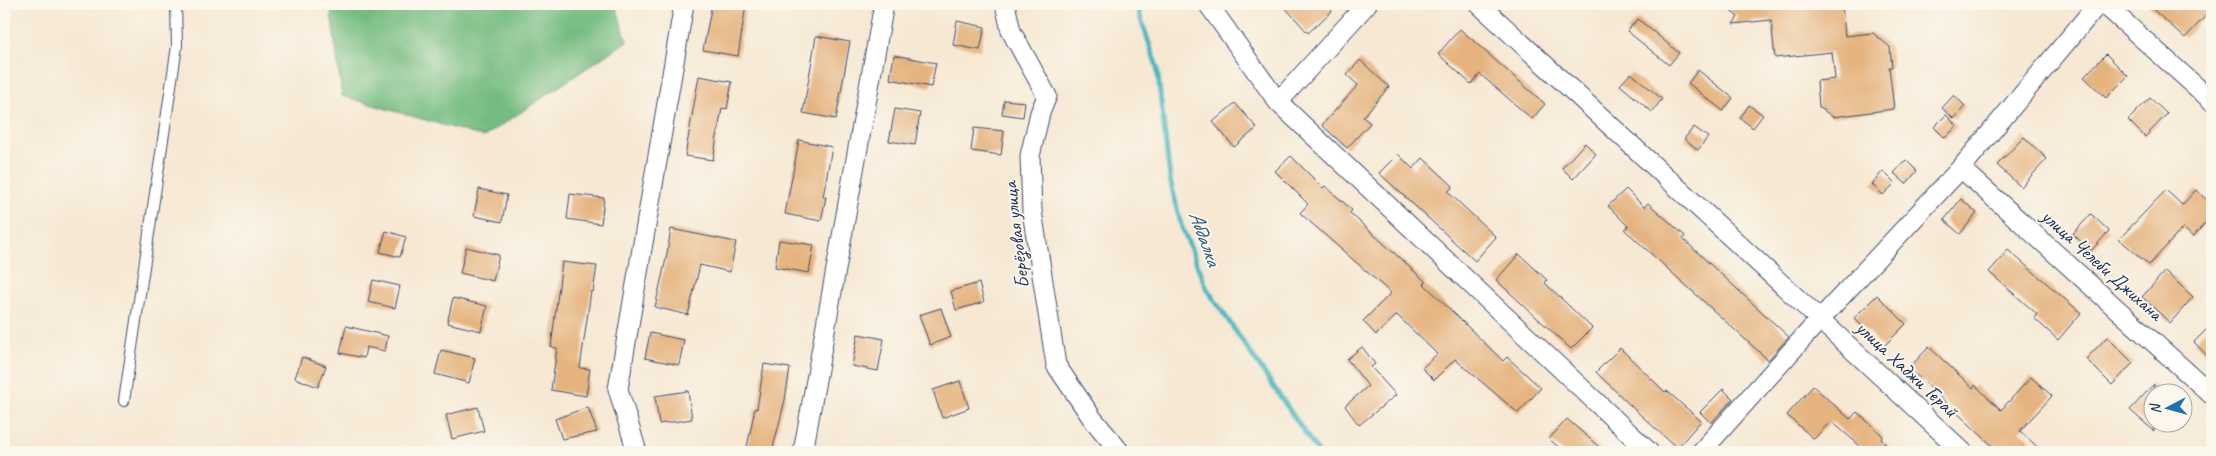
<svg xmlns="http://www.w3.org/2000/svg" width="2216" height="456" font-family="Caveat,sans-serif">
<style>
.forest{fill:#75bc81;stroke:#487670}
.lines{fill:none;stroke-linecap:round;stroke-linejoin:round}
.stream{stroke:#48b7c0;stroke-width:5}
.building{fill:#e5b37e}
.lane-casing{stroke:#3c4b70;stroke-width:12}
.street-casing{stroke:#3c4b70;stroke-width:21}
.lane{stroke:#fff;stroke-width:10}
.street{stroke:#fff;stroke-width:19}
.labels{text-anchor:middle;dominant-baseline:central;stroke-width:4;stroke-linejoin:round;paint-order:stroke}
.street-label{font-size:20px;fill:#1b2f5e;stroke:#fbf7ec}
.water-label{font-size:21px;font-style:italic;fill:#28587b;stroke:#fbf7ec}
</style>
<rect width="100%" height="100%" fill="#fbf7ec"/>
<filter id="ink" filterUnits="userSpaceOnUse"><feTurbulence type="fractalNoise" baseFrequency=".02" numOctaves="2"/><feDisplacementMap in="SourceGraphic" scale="10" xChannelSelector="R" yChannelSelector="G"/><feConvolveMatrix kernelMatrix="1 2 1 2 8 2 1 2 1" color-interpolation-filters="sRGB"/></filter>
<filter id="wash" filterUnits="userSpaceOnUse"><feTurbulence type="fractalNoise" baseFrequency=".0096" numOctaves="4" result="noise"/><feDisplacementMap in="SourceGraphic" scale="20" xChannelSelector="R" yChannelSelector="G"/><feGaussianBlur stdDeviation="1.12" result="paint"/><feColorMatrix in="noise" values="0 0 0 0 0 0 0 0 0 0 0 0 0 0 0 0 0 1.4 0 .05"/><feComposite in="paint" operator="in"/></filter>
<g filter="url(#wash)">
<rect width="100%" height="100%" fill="#f6e8d3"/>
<!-- forest -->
<path class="forest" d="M330 4H615L627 41 484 137 342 96Z"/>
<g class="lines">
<!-- stream -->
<path class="stream" d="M1136 4 1157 67 1170 179 1181 225 1207 289 1318 452"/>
</g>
<g id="blocks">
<!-- building -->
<g class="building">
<path d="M712 4H746L738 56 703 50Z"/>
<path d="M1282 4H1325L1332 11 1308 33Z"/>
<path d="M1722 4H1842L1845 36 1873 33 1890 47 1892 67H1889L1894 109 1833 117 1819 107 1817 81 1835 79 1832 52 1775 58 1771 20 1733 24 1738 17Z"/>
<path d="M2147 4H2212V9L2185 38Z"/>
<path d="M1638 19 1679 53 1669 65 1627 31Z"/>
<path d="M957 21 985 27 980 50 953 45Z"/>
<path d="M1460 29 1545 104 1532 119 1480 74 1471 84 1438 54Z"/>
<path d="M816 36 850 42 836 119 803 113Z"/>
<path d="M2106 54 2128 76 2106 98 2084 77Z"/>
<path d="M894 55 936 63 931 87 890 79Z"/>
<path d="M1360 60 1389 87 1363 117 1370 123 1347 148 1322 125 1358 85 1347 75Z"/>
<path d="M1698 70 1733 98 1723 111 1688 83Z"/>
<path d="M1631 73 1662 99 1652 112 1620 85Z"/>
<path d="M699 76 732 82 727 109 722 108 713 160 685 156Z"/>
<path d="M1954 95 1965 106 1954 119 1942 108Z"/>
<path d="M2150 98 2167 114 2145 137 2128 120Z"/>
<path d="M1004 100 1025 102 1023 117 1002 114Z"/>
<path d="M1235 103 1257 128 1234 147 1213 122Z"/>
<path d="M1749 105 1763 115 1753 128 1740 118Z"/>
<path d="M895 109 920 113 915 145 889 141Z"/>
<path d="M1946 115 1957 126 1945 138 1934 127Z"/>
<path d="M1694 127 1708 137 1698 150 1684 139Z"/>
<path d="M974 128 1004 131 1001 155 971 151Z"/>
<path d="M2024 137 2047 159 2021 187 1997 165Z"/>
<path d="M799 140 832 147 823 197H826L821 221 785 214Z"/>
<path d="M1585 143 1596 154 1573 179 1562 168Z"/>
<path d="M1398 154 1413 169 1423 158 1453 186 1448 192 1496 237 1475 261 1379 173Z"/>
<path d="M1291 156 1323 188 1325 186 1352 210 1350 213 1426 282 1424 284 1503 361 1507 357 1541 388 1518 413 1455 359 1434 380 1422 368 1437 354 1397 315 1376 335 1363 321 1391 293 1300 213 1308 204 1275 171Z"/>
<path d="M1906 160 1917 171 1906 184 1894 173Z"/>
<path d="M1883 171 1895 183 1883 195 1872 184Z"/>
<path d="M479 189 507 195 502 222 474 216Z"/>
<path d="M1626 189 1644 207 1648 203 1685 236 1683 239 1789 337 1768 360 1625 230 1628 226 1608 206Z"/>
<path d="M2166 190 2182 205 2196 190 2212 205V215L2193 237 2183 228 2149 265 2119 239Z"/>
<path d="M570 194 604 198 601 224 567 219Z"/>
<path d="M1961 199 1977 213 1960 234 1944 220Z"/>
<path d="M2091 214 2109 231 2091 251 2073 234Z"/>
<path d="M671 229 736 242 730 272 700 265 688 315 655 307 666 259Z"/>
<path d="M386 231 406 237 400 257 380 252Z"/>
<path d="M779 240 814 245 809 273 775 267Z"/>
<path d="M466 247 499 255 493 281 460 273Z"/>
<path d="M2008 250 2081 313 2058 340 2034 318 2037 314 1989 272Z"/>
<path d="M1519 254 1547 280 1545 283 1592 328 1571 349 1496 280Z"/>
<path d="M562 262 597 266 593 292 591 291 580 368 590 369 586 396 551 390 557 348 551 347Z"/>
<path d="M2165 271 2193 297 2170 323 2142 297Z"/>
<path d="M373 280 400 286 395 308 368 302Z"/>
<path d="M979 283 984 302 956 310 951 291Z"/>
<path d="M1877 295 1906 324 1883 347 1854 318Z"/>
<path d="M453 298 487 306 481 331 447 323Z"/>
<path d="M941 308 951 337 930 345 919 315Z"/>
<path d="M2212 324V361L2194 342Z"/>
<path d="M346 326 388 336 385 351 366 347 364 358 340 353Z"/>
<path d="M650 333 684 340 679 365 645 358Z"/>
<path d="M858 334 884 339 878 371 852 366Z"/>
<path d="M2107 337 2133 363 2112 385 2086 359Z"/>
<path d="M1362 347 1375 364 1371 367 1396 395 1359 425 1345 406 1368 386 1347 359Z"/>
<path d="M1929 347 1973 388 1975 385 2001 410 2031 377 2052 396 2020 431 2043 452H1999L1909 368Z"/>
<path d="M1620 348 1665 392 1667 391 1701 421 1677 448 1634 409 1596 372Z"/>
<path d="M441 350 475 358 469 383 435 374Z"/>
<path d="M302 357 326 366 318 387 295 378Z"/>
<path d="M764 364 790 368 785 400 772 452H746L755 408 757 409Z"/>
<path d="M960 381 969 408 942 418 933 390Z"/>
<path d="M2154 384V431L2130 410Z"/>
<path d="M1813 386 1850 419 1857 412 1883 436 1881 439 1894 452H1867L1831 421 1814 439 1787 415Z"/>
<path d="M1723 389 1733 399 1711 423 1700 412Z"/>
<path d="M688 391 692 419 659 424 655 396Z"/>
<path d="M478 407 484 431 452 439 446 415Z"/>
<path d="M588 407 597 432 562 439 555 419Z"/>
<path d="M1567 419 1605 452H1564L1549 439Z"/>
</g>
</g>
</g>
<g filter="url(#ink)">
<use href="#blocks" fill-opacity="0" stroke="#3c4b70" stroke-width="1"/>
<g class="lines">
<!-- lane casing -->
<g class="lane-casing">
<path id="lane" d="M124 401 177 46 176 4"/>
</g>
<!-- street casing -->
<g class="street-casing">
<g id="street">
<path d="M1005 4 1011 31 1047 96 1040 113 1030 156 1032 211 1056 365 1092 418 1120 452"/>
<path d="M1208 4 1278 102 1649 452"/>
<path d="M1479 4 1963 452"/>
<path d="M2104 4 2212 101"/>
<path d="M1278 102 1367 4"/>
<path d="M1961 168 2212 395"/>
<path d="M637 452 618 389 684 4"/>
<path d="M803 452 884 4"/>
<path d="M1701 452 1821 318 1961 168 2098 4"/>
</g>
</g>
<!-- lane -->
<use href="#lane" class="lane"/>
<!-- street -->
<use href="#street" class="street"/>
</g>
</g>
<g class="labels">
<!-- street labels -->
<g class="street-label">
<text transform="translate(1016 235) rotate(-97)">Берёзовая улица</text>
<text transform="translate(2102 265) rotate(42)">улица Челеби Джихана</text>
<text transform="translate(1907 369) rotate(43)">улица Хаджи Герай</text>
</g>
<!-- water labels -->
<g class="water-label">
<text transform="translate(1205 238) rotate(70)">Абдалка</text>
</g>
</g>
<!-- margin -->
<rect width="2216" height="456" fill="none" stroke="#fbf7ec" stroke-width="20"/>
<!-- north arrow -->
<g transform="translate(2168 408) rotate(264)"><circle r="24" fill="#fbf7ec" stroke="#a1a7b3"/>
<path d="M0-4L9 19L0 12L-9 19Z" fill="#1f6fb2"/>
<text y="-8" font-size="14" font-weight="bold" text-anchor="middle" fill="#1b2f5e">N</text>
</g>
</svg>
